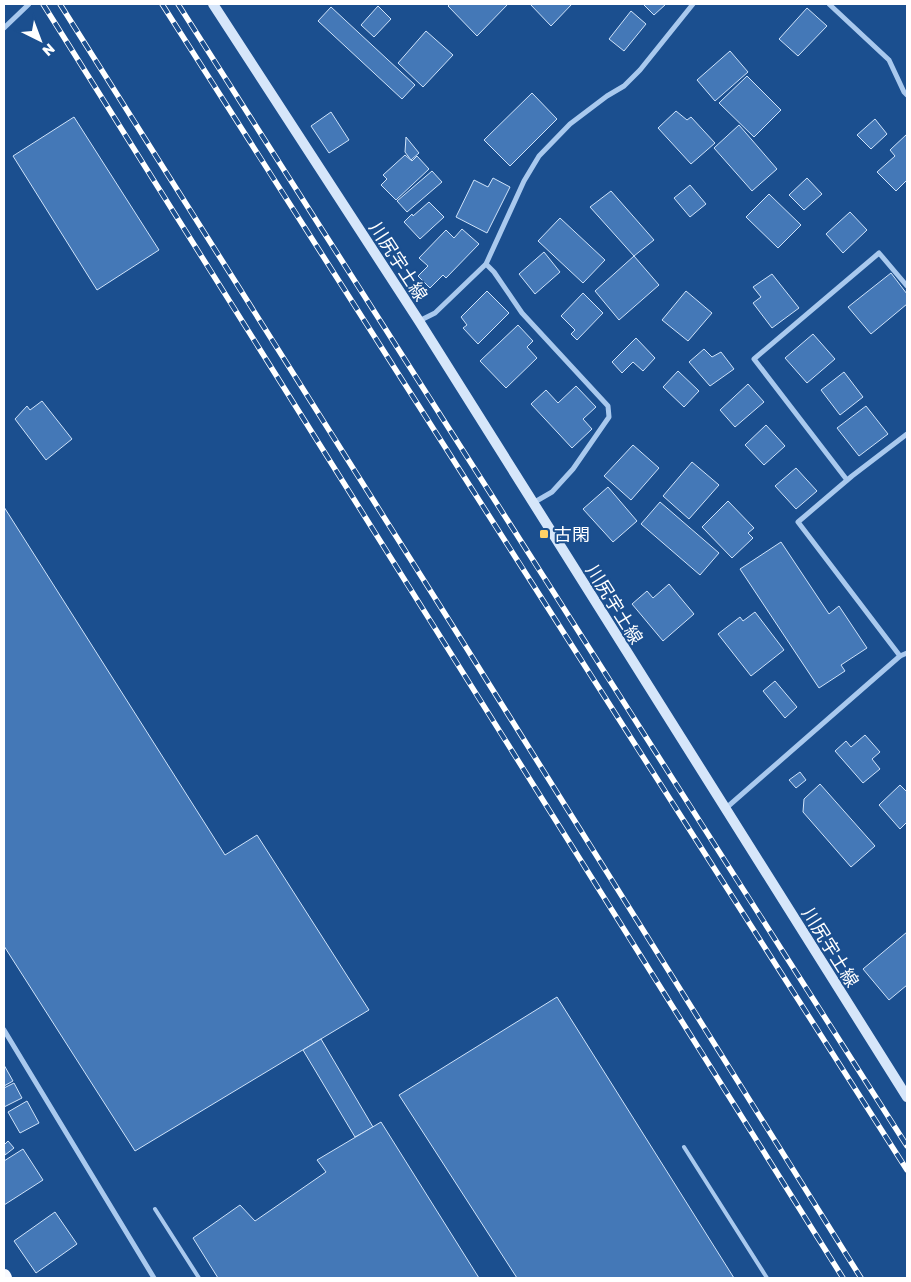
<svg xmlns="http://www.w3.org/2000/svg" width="911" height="1282" font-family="'Golos Text','Noto Sans JP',sans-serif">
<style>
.building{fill:#4478b7;stroke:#cfe3fa}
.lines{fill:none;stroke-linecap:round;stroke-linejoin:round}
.service{stroke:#a9c9ee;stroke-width:4}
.minor{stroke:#a9c9ee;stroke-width:5}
.secondary{stroke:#d6e6fa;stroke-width:10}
.trunk{stroke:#f8faff;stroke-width:14}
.rail-casing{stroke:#fff;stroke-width:5.5}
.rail{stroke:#1b4f8f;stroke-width:4;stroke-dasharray:11;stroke-linecap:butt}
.poi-dot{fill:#ffd166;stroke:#1b4f8f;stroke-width:2}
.labels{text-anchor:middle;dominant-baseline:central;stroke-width:4;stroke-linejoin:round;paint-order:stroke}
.street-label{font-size:18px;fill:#fff;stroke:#1b4f8f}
.poi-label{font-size:18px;fill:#fff;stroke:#1b4f8f;text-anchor:start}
</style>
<rect width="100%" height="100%" fill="#1b4f8f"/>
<!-- building -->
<g class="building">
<path d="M450 4H508L477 36 448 6Z"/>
<path d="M530 4H572L551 26Z"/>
<path d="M643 4H666L654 15Z"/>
<path d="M378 6 391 19 374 37 361 25Z"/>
<path d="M331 7 415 85 402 99 318 21Z"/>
<path d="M807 8 827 26 798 56 779 39Z"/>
<path d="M631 11 646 24 624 51 609 39Z"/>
<path d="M426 31 453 55 423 87 398 63Z"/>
<path d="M730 51 748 72 715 101 697 80Z"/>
<path d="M747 76 781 110 754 137 719 103Z"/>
<path d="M532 93 557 119 510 166 484 140Z"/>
<path d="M676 111 687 120 691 117 715 143 691 164 658 128Z"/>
<path d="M331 112 349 140 329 153 311 126Z"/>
<path d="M74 117 159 250 97 290 13 156Z"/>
<path d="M875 119 887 134 871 149 857 135Z"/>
<path d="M739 125 777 169 752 191 714 148Z"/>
<path d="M907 134V180L896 191 877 172 895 156 890 150Z"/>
<path d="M406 137 419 153 411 160 405 152Z"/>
<path d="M405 155 412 161 417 156 429 169 396 200 381 185 387 179 383 175Z"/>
<path d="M432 171 442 182 407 212 397 201Z"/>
<path d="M493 178 510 187 487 233 456 217 474 180 488 187Z"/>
<path d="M807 178 822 194 804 210 789 195Z"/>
<path d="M690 185 706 204 690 217 674 198Z"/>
<path d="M611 191 654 240 634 256 590 207Z"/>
<path d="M769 194 801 225 778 248 746 217Z"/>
<path d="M429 202 444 217 420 239 404 222 412 214 413 216Z"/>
<path d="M850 212 867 230 843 253 826 234Z"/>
<path d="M560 218 605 260 583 283 538 241Z"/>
<path d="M462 229 479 244 446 278 443 275 430 288 418 276 428 266 419 258 446 230 454 238Z"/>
<path d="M544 252 560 272 535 294 519 274Z"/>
<path d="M634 256 659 285 619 320 595 291Z"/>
<path d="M891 273 907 294V304L871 334 848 307Z"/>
<path d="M772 274 799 308 772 328 753 303 761 297 753 287Z"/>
<path d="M487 291 509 313 478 344 463 328 467 325 461 317Z"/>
<path d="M686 291 712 313 688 341 662 320Z"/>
<path d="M583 293 603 313 577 340 571 334 575 330 561 316Z"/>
<path d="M518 325 533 341 527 347 537 358 506 388 480 361Z"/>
<path d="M813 334 835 359 807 383 785 358Z"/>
<path d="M636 338 655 358 643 371 633 362 622 373 612 362Z"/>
<path d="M704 349 712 357 721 352 734 369 710 386 689 362Z"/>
<path d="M678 371 699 391 684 407 663 387Z"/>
<path d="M844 372 863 397 840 415 821 390Z"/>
<path d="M748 384 764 402 735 427 720 410Z"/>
<path d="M576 386 596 407 583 419 592 429 572 448 531 404 546 390 558 403Z"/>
<path d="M42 401 72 439 46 460 15 419 27 406 30 410Z"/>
<path d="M866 406 888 434 859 456 837 428Z"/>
<path d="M766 425 785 446 764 465 745 445Z"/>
<path d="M633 445 659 468 631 500 604 476Z"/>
<path d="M692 462 719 485 689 519 663 496Z"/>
<path d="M796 468 817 491 796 509 775 486Z"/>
<path d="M608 487 637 521 613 542 583 509Z"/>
<path d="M728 501 754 528 748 533 753 538 732 558 702 527Z"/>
<path d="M660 502 719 553 700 575 641 524Z"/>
<path d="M4 507 225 855 257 835 369 1010 135 1151 4 946Z"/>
<path d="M781 542 829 614 839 606 867 648 841 665 845 671 819 688 740 569Z"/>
<path d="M669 584 694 614 663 641 632 604 647 591 653 598Z"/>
<path d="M755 612 784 650 751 676 718 634 740 617 743 621Z"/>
<path d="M775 681 797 707 785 718 763 691Z"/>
<path d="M865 735 880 752 872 759 880 769 863 783 835 751 846 741 851 747Z"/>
<path d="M800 772 806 780 796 788 789 780Z"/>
<path d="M820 784 875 846 851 867 803 812 804 799Z"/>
<path d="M900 785 907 792V822L900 829 879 805Z"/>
<path d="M907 932V985L889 1000 863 969Z"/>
<path d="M557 997 734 1278H517L399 1095Z"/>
<path d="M321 1039 373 1127 355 1137 303 1050Z"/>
<path d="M4 1065 13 1081 4 1086Z"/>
<path d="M14 1083 22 1098 4 1107V1088Z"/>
<path d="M27 1101 39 1123 20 1133 8 1112Z"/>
<path d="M381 1122 479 1278H218L193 1238 240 1205 255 1221 326 1172 317 1160Z"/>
<path d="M8 1141 14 1148 5 1155 4 1145Z"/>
<path d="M23 1149 43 1180 4 1205V1161Z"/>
<path d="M55 1212 77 1244 36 1273 14 1241Z"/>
</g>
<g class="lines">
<!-- service -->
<g class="service">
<path d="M684 1147 767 1278"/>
<path d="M155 1209 199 1278"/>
</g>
<!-- minor -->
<g class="minor">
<path d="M829 4 889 60 904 92 907 95"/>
<path d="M4 28 29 4"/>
<path d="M486 264 494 272 522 313 608 406 609 417 573 469 552 492 533 503"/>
<path d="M419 321 435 313 486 264 524 181 539 156 570 124 607 96 624 86 640 70 693 4"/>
<path d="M847 480 754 359 879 253 907 286"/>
<path d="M900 656 798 522 852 476 907 434"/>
<path d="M725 809 900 656 907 653"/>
<path d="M4 1030 154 1278"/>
</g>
<!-- secondary -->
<path class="secondary" d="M213 4 419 321 907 1097"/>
<!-- trunk -->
<path class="trunk" d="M4 1276 5 1278"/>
<!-- rail casing -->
<g class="rail-casing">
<g id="rail">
<path d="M43 4 843 1278"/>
<path d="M60 4 459 636 861 1278"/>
<path d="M162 4 907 1170"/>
<path d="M178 4 907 1146"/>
</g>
</g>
<!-- rail -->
<use href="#rail" class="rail"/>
</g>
<!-- markers -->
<rect class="poi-dot" x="539" y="529" width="10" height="10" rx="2.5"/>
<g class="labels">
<!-- street labels -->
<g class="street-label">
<text transform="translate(399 261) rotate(57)">川尻宇土線</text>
<text transform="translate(615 604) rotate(58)">川尻宇土線</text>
<text transform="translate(831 947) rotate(58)">川尻宇土線</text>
</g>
<!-- poi labels -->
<g class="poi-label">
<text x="554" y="534">古閑</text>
</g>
</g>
<!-- border -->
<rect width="911" height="1282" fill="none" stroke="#ffffff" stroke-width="10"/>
<!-- north arrow -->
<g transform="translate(40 40) rotate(138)" stroke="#1b4f8f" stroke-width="4" paint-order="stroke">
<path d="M0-4L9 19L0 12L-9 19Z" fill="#ffffff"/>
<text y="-8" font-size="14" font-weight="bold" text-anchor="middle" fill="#ffffff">N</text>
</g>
</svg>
